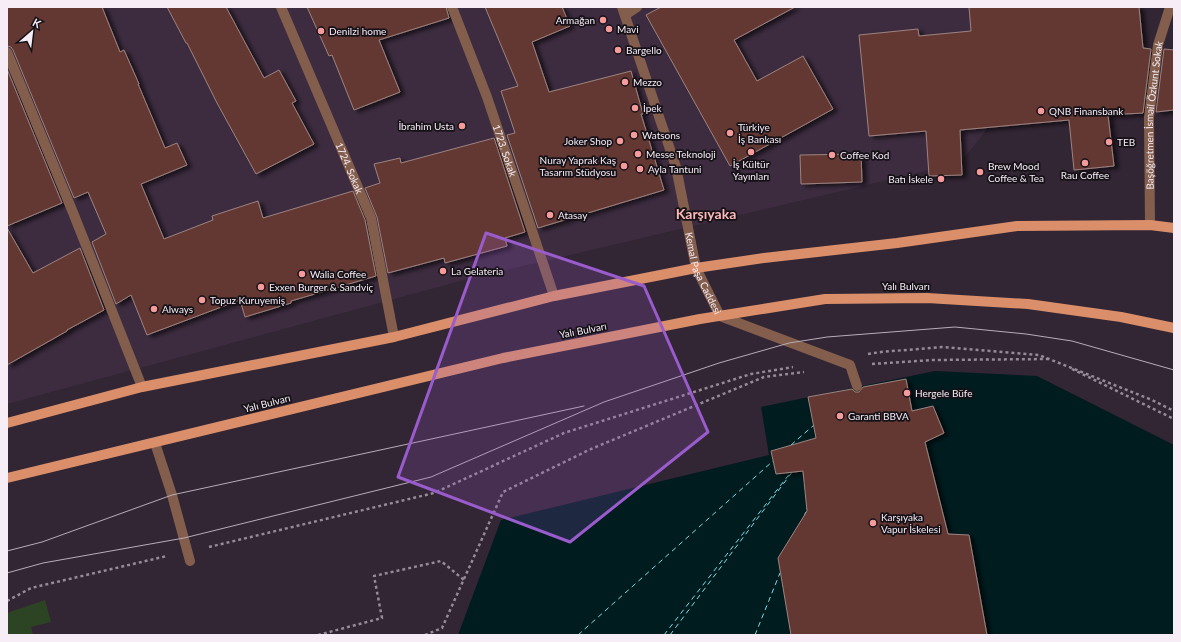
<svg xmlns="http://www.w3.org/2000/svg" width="1181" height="642" font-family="Lato,sans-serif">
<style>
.built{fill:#3d2c40}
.green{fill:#2d4424}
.water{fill:#001c1f}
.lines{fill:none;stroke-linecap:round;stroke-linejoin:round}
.ferry{stroke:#7cdee9;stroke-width:1;stroke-dasharray:5 4;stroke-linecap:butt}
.building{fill:#643833;stroke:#9c8380;filter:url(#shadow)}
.path{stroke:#958a96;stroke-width:2.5;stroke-dasharray:3 3;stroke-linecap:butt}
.minor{stroke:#835e4c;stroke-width:10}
.major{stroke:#da8f6a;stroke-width:10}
.tram{stroke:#b7adb8;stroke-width:1}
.marked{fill:#9a5ccd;fill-opacity:0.2;stroke:#9a5ccd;stroke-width:3;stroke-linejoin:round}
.poi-dot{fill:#f59b9c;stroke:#161117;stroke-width:1.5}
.labels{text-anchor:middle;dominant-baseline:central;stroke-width:3.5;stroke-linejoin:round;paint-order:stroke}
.poi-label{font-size:10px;fill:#f6edf7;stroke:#161117;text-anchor:start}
.street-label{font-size:10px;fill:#f6edf7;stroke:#161117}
.district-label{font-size:14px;font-weight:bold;fill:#feb9b9;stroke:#161117}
</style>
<defs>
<filter id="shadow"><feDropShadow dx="4.5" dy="2.5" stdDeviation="2" flood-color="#0009"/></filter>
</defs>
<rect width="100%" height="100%" fill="#322534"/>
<!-- built -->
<path class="built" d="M7 7H1084L960 163 464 280 7 404Z"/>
<!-- green -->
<path class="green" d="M45 600 51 622 31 627 33 635H7V613Z"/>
<!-- water -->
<path class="water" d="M935 371 1037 376 1174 445V635H458L501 520 769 455 761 407Z"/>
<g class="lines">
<!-- ferry -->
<g class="ferry">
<path d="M791 445 814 425"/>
<path d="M804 517 807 508"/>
<path d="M578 635 773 461"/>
<path d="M664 635 791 472"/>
<path d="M670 635 793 471"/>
<path d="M755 635 780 573"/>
</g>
</g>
<!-- building -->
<g class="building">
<path d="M7 7H102L120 52 124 50 139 84H138L165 148 177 143 187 165 141 184 164 239 213 220 212 216 258 201 263 218 353 191 365 220 376 276 291 301V303L245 317 240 300 147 335 131 295 116 304 92 242 106 234 88 192 74 198 13 50 11 47 7 46Z"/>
<path d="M167 7H226L264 78 279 70 296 101 292 103 314 144 256 174 217 103 187 43H186Z"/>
<path d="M307 7H446L449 18 379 40 400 92 354 110 332 55 329 56Z"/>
<path d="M485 7H562L570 26 532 42 549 92 631 71 643 114H641L664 190 538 228 507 135 515 133 501 91 518 86Z"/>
<path d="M661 7H795L734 40 757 81 803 56 833 109 730 166 646 15Z"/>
<path d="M969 7H1139L1143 48 1151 49 1143 113 1108 115 1114 166 1074 170 1069 120 960 130 962 175 929 176 926 131 869 136 859 35 918 29 919 36 971 31Z"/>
<path d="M1164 49 1174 50V110L1156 112Z"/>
<path d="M7 69 62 203 7 226Z"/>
<path d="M494 138 525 232 505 238 507 246 445 263 444 258 388 273 377 217 365 188 380 183 374 164 400 158 401 163Z"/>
<path d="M861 154 862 182 801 184 800 155Z"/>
<path d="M7 228 33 273 80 248 104 310 67 330V331L7 365Z"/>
<path d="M906 379 912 411 933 406 944 433 925 442 948 534 969 535 987 635H791L778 558 807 511 803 471 776 474 771 451 816 438 808 397 852 389 855 392H859L863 387Z"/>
</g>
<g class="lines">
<!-- path -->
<g class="path">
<path d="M868 354 881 352 942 347 1039 355 1152 400 1174 411"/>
<path d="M872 364 933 360 1049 359"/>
<path d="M1072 369 1174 419"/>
<path d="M209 547 434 493 564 433 751 374 793 367"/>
<path d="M7 601 31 588 167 556"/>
<path d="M318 635 382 618 374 576 441 561 464 580"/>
<path d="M425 635 442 628 503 492 591 449 764 377 804 372"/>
</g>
<!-- minor -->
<g class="minor">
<path id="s1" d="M281 7 371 218 394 337"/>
<path id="s2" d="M452 7 487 97 554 296"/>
<path id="s3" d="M622 7 676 167 696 268 720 316 850 365 857 386"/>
<path d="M625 15 637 7"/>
<path d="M7 52 74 215 142 387"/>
<path id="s4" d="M1150 225 1149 117 1158 45 1170 7"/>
<path d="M155 443 172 495 190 561"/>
</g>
<!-- major -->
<g class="major">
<path d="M7 423 142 387 394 337 554 296 696 268 764 258 897 243 1017 226 1150 225 1174 228"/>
<path d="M7 478 503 358 700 319 825 299 927 298 1028 304 1121 317 1174 328"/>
</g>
<!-- tram -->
<g class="tram">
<path d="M7 551 42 542 172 495 584 406"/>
<path d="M7 573 43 563 184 538 431 477 604 402 719 363 789 343 827 337 955 327 1026 334 1072 341 1174 370"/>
</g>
</g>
<!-- marked area -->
<path class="marked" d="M486 233 644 286 708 432 570 542 398 477Z"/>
<!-- markers -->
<g class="poi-dot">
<circle cx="603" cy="20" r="4"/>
<circle cx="609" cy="29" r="4"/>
<circle cx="321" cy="31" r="4"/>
<circle cx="618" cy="50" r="4"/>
<circle cx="625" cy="82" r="4"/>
<circle cx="635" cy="108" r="4"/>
<circle cx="1041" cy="111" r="4"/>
<circle cx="462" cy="126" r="4"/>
<circle cx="730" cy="133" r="4"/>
<circle cx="634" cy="135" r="4"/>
<circle cx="620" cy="141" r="4"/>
<circle cx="1109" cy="142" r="4"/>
<circle cx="751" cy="152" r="4"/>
<circle cx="638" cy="154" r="4"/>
<circle cx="832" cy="155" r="4"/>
<circle cx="1085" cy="163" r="4"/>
<circle cx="624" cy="166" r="4"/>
<circle cx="640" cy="169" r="4"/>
<circle cx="980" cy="172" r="4"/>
<circle cx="941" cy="179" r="4"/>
<circle cx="550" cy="215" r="4"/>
<circle cx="443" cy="271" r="4"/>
<circle cx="302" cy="274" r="4"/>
<circle cx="261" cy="287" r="4"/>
<circle cx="202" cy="300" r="4"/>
<circle cx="154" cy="309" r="4"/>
<circle cx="907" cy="393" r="4"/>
<circle cx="840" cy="416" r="4"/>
<circle cx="873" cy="523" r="4"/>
</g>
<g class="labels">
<!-- poi labels -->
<g class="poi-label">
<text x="595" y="20" text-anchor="end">Armağan</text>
<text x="617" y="29">Mavi</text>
<text x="329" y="31">Denilzi home</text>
<text x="626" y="50">Bargello</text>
<text x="633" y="82">Mezzo</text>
<text x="643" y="108">İpek</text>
<text x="1049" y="111">QNB Finansbank</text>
<text x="454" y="126" text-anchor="end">İbrahim Usta</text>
<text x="738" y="127">Türkiye<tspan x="738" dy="12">İş Bankası</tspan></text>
<text x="642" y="135">Watsons</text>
<text x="612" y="141" text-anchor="end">Joker Shop</text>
<text x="1117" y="142">TEB</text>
<text x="646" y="154">Messe Teknoloji</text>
<text x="840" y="155">Coffee Kod</text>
<text x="616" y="160" text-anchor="end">Nuray Yaprak Kaş<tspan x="616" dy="12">Tasarım Stüdyosu</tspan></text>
<text x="751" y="164" text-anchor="middle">İş Kültür<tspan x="751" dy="12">Yayınları</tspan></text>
<text x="988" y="166">Brew Mood<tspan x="988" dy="12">Coffee &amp; Tea</tspan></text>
<text x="648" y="169">Ayla Tantuni</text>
<text x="1085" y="175" text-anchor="middle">Rau Coffee</text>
<text x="933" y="179" text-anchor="end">Batı İskele</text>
<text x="558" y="215">Atasay</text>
<text x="451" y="271">La Gelateria</text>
<text x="310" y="274">Walia Coffee</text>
<text x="269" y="287">Exxen Burger &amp; Sandviç</text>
<text x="210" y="300">Topuz Kuruyemiş</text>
<text x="162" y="309">Always</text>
<text x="915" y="393">Hergele Büfe</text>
<text x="848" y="416">Garanti BBVA</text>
<text x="881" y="517">Karşıyaka<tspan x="881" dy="12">Vapur İskelesi</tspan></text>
</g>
<!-- street labels -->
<g class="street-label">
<text stroke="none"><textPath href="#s4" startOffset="110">Başöğretmen İsmail Özkunt Sokak</textPath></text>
<text stroke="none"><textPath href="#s2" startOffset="153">1723. Sokak</textPath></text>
<text stroke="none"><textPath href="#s1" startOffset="175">1724. Sokak</textPath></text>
<text stroke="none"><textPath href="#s3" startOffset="279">Kemal Paşa Caddesi</textPath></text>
<text x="906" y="286">Yalı Bulvarı</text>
<text transform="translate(583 330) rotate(-11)">Yalı Bulvarı</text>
<text transform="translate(267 403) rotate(-14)">Yalı Bulvarı</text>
</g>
<!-- district labels -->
<g class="district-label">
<text x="706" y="213">Karşıyaka</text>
</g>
</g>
<!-- border -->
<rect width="1181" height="642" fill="none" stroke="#f6edf7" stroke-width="16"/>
<!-- north arrow -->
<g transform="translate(32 32) rotate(28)" stroke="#161117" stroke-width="3" paint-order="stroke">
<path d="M0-3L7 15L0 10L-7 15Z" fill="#f6edf7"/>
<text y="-6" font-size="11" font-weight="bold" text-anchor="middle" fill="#f6edf7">K</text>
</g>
</svg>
